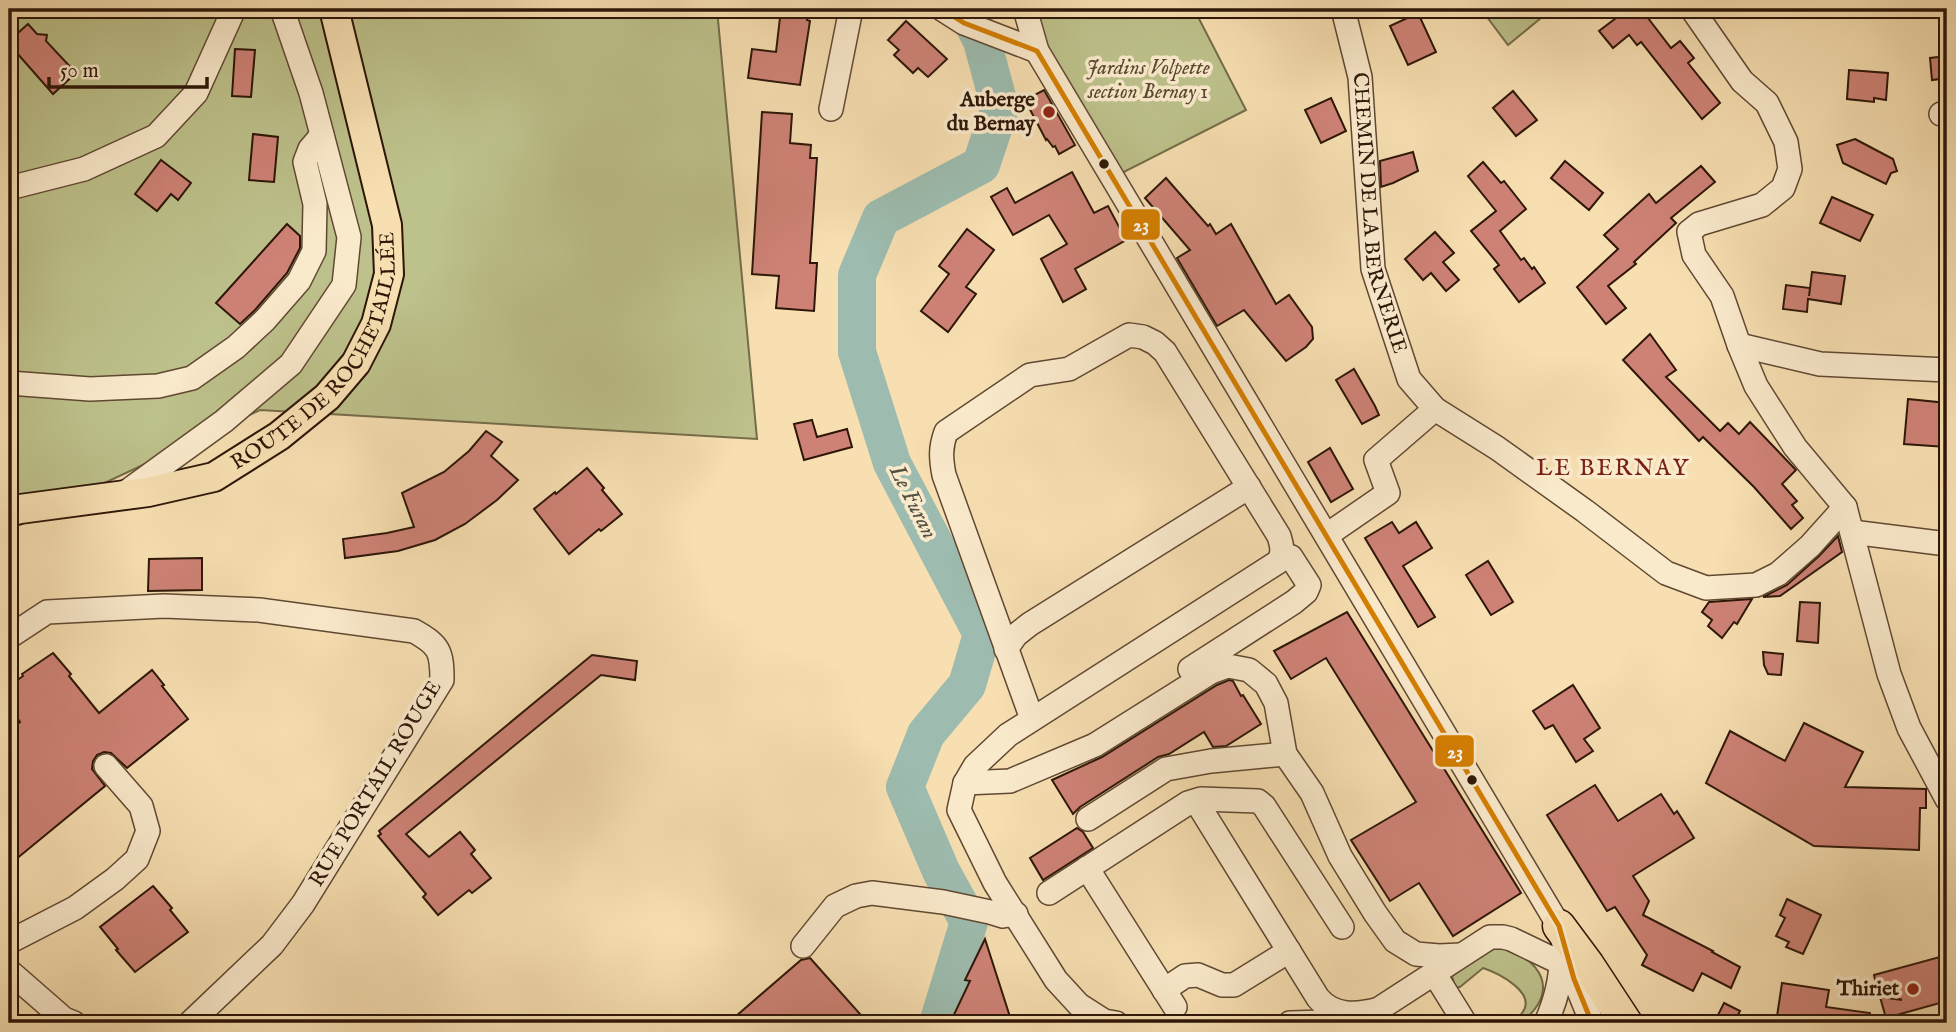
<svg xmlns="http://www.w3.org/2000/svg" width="1956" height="1032" font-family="'IM FELL English',serif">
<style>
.green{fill:#bdc18b;stroke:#756c4a;stroke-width:2}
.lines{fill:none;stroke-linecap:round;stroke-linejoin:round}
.river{stroke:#9dbcaf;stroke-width:38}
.building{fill:#ce8276;stroke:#2d1608;stroke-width:2}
.minor-casing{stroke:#604832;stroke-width:26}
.major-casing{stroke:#2d1608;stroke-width:32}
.highway-casing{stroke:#2d1608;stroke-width:35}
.minor{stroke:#faeacc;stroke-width:23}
.major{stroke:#f7dfb1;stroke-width:28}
.highway{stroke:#f7dfb1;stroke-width:32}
.bus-1-casing{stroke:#faeacc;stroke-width:10}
.bus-1{stroke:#d57f01;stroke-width:5}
.poi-dot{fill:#8f2418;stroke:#faeacc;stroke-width:2.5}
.bus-dot{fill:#2d1608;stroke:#faeacc;stroke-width:2.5}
.labels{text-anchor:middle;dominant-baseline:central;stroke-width:7;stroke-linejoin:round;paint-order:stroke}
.park-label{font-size:21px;font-style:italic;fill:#58492f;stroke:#faeacc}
.poi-label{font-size:21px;font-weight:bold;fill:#2d1608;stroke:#faeacc;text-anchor:end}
.street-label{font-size:21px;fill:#2d1608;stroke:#faeacc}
.neighbourhood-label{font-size:23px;letter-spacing:2px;fill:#7a1f14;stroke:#faeacc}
.water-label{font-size:23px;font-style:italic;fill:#545042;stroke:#faeacc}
.line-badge{stroke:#faeacc;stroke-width:2.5}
.badge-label{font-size:19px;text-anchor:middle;font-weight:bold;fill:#fff}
</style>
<rect width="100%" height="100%" fill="#f7dfb1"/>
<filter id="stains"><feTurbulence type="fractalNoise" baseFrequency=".00286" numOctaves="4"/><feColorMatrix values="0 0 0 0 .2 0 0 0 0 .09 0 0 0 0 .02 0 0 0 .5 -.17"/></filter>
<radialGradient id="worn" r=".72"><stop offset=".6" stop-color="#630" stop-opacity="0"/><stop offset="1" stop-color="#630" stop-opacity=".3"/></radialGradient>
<!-- green -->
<g class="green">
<path d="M9 9H717L757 439 260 410 79 495 9 515Z"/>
<path d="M1033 9H1194L1246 110 1120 174 1046 49Z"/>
<path d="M1481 9H1552L1508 45Z"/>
<path d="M1500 945C1542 961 1561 990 1521 1023H1509C1513 1020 1519 1017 1522 1013 1538 993 1498 973 1483 968L1460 987H1455L1452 976 1491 947Z"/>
</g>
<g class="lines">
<!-- river -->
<path class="river" d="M938 1023 969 922 941 871 905 787 926 734 967 685 982 634 892 463 857 352V275L881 218 981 165 1000 108 982 41 966 9"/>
</g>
<!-- building -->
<g class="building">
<path d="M781 9H808L807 20 810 21 800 85 748 78 752 49 776 52Z"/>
<path d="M1628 9H1641L1671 48 1680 41 1694 58 1688 63 1720 103 1702 119 1641 42 1637 45 1629 35 1613 48 1599 31Z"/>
<path d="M1418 13 1436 52 1408 65 1390 26Z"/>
<path d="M906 21 947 59 928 77 918 68 913 73 894 55 899 50 888 40Z"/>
<path d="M28 24 37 34 47 35 46 41 76 73 53 94 9 44V41Z"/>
<path d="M235 49 255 50 251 97 232 96Z"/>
<path d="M1947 56V78L1932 80 1930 58Z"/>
<path d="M1849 70 1888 73 1886 100 1874 98V102L1847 99Z"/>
<path d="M1044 90 1075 145 1059 154 1055 146 1053 147 1047 139 1046 140 1025 100Z"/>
<path d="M1513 91 1537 120 1516 136 1493 108Z"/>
<path d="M1331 98 1346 131 1321 143 1305 110Z"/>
<path d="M762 112 792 114 790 143 811 145 810 158H817L810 263H817L814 311 776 308 779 276 752 274Z"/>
<path d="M253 134 278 137 274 182 249 180Z"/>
<path d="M1855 139 1893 159 1897 171 1891 173 1886 184 1843 163 1837 145Z"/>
<path d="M1413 152 1418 171 1393 183 1381 187 1380 161Z"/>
<path d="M161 160 191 183 178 200 171 194 157 211 135 194Z"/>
<path d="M1565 161 1603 193 1589 210 1551 178Z"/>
<path d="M1483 162 1501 183 1504 181 1526 209 1500 231 1521 260 1524 258 1532 269 1534 267 1545 283 1519 302 1494 269 1499 265 1471 231 1496 211 1468 176Z"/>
<path d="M1701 166 1715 182 1671 218 1676 223 1634 262 1636 264 1608 286 1626 308 1606 324 1577 287 1618 249 1604 235 1649 194 1656 203Z"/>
<path d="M1072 172 1094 213 1108 206 1126 240 1075 269 1086 289 1063 302 1041 259 1067 244 1049 215 1013 235 991 197 1007 188 1015 203Z"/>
<path d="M1166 178 1208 226 1210 224 1216 234 1231 224 1276 304 1289 295 1312 327 1313 339 1306 347 1286 361 1244 310 1217 326 1177 258 1190 250 1145 198Z"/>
<path d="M1832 197 1873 215 1860 241 1820 223Z"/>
<path d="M287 224 300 236V248L287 273 255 310 240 324 216 303Z"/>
<path d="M967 229 994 250 966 287 976 294 948 332 921 311 949 274 939 266Z"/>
<path d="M1435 232 1454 253 1443 262 1459 280 1446 291 1431 273 1423 280 1405 259Z"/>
<path d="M1812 272 1845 276 1841 304 1808 299 1807 312 1783 309 1786 285 1810 288 1809 296Z"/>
<path d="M1650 334 1676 370 1666 377 1720 431 1728 423 1739 434 1750 422 1796 470 1782 484 1797 501 1792 505 1803 518 1791 529 1754 487 1703 437 1699 441 1623 360Z"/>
<path d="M1354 369 1375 406 1379 415 1362 424 1336 380Z"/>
<path d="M1908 399 1947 403 1946 447 1904 444Z"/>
<path d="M812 420 817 437 847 429 852 447 804 460 794 424Z"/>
<path d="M486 431 502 442 491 456 518 480 497 500 465 524 435 540 398 551 345 558 343 539 387 533 414 527 402 493 444 472 469 451Z"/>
<path d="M1330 448 1353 489 1331 502 1308 462Z"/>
<path d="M587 468 604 488 602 490 622 514 601 531 599 529 569 554 534 509 555 492 556 494Z"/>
<path d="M1392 522 1399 533 1416 522 1432 548 1403 566 1435 617 1418 627 1365 538Z"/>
<path d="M1838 536 1842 552 1780 596 1763 597 1787 585 1819 556Z"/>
<path d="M202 558V590L148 591 149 559Z"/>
<path d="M1488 561 1513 602 1491 615 1466 575Z"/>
<path d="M1752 599 1737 624 1734 622 1722 638 1708 626 1712 620 1702 612 1709 602Z"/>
<path d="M1800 602 1820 603 1818 643 1797 641Z"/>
<path d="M1347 612 1521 893 1453 936 1419 883 1390 901 1351 840 1416 802 1326 658 1291 679 1274 651Z"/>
<path d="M1763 652 1783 654 1781 675 1768 674 1764 665Z"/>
<path d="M53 653 71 674 69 676 99 713 152 670 164 685 162 686 188 719 127 768 111 753 104 752 97 755 93 761 92 769 105 786 9 865V731L20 722 9 705V686L23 676 22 674Z"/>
<path d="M592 655 637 661 635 680 601 675 406 834 429 857 460 832 475 850 471 854 491 878 472 893 469 890 438 915 423 897 426 894 378 836 381 834 379 831Z"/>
<path d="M1229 680 1233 681 1241 696 1243 695 1261 724 1226 746 1213 747 1204 732 1169 754 1158 757 1080 807 1073 814 1052 780 1102 757 1217 685Z"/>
<path d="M1573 685 1600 728 1584 739 1593 751 1576 762 1553 725 1545 729 1533 711Z"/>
<path d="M1804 723 1863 752 1845 787 1926 789V808H1920L1919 850 1814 846 1706 783 1730 731 1785 761Z"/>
<path d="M1595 785 1618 821 1661 794 1674 814 1677 811 1694 838 1633 876 1649 901 1643 915 1713 951 1712 952 1740 967 1731 988 1702 973 1693 991 1642 965 1647 955 1615 907 1607 911 1547 815Z"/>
<path d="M1077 828 1083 832 1093 848 1043 880 1030 858Z"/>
<path d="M153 886 172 908 170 910 188 932 135 972 116 950 118 949 100 927Z"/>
<path d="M1787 899 1821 915 1803 954 1786 947 1789 942 1776 936 1785 918 1780 915Z"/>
<path d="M985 939 1012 1023H950L970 981 965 980Z"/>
<path d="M1947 955V1001L1886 1018 1880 997 1902 1000 1877 989 1874 975Z"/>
<path d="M810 958 868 1023H728L801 960Z"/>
<path d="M1782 983 1829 990 1826 1007 1870 1013 1869 1023H1776Z"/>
<path d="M1724 1003 1740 1011 1734 1023H1714Z"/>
</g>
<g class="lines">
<!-- minor casing -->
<g class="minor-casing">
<g id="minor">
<path d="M942 9 964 23 1037 51"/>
<path d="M1025 9 1037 51 1559 926 1574 979 1592 1023"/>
<path id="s1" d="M1343 9 1360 77 1373 269 1409 379 1435 409 1497 448 1585 511 1666 573 1706 588 1756 585 1778 574 1810 546 1845 507"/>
<path d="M1692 9 1742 81 1767 103 1786 142 1790 169 1783 188 1762 205 1699 224 1689 232 1694 255 1722 296 1739 345 1756 386 1795 447 1845 507 1889 674 1909 728 1947 799"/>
<path d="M831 109 851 9"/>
<path d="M1941 114 1947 115"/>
<path d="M17 186 84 169 156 136 196 93 234 9"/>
<path d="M1739 345 1820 364 1947 370"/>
<path d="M9 383 90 389 158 386 192 378 236 347 265 320 299 281 314 251 315 204 305 162 310 149 322 135"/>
<path d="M122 495 224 421 291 364 344 285 349 237 311 93 282 9"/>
<path d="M1852 532 1947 544"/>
<path d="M1327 535 1388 493 1376 460 1435 409"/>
<path d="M9 637 47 612 164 606 259 610 414 631C439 645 442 651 442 680L303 904 272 945 190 1023"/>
<path d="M1006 649 1016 635 1030 624 1249 487"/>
<path d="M1190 669 1294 602 1306 592 1309 585 1291 557 1282 556"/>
<path d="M1032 719 944 475C941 459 940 448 946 432L1030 375 1069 369 1129 335 1143 337 1155 343 1165 352 1279 536C1282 546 1284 553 1278 562L1008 735 975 766 965 783 959 810 995 883 1056 980 1079 1005 1104 1021 1116 1023"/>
<path d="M965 783 1010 781 1095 745 1211 672 1228 666 1249 670 1266 684 1276 703 1285 754 1312 793 1340 856 1375 913 1395 941 1416 954 1439 956 1461 955"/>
<path d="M1196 801 1318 998C1334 1017 1357 1015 1379 1009L1490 937H1503L1511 939 1561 963"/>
<path d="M1088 819 1166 769 1211 761 1285 754"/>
<path d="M1087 868 1175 1007"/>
<path d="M1049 893 1188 803 1201 799 1258 801 1264 806 1342 927"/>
<path d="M9 942 75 908 115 879 137 859 148 831 141 806 106 766"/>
<path d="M803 946 835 906 856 896 872 893 943 902 990 912 1003 916 1016 914"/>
<path d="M9 971 64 1019 74 1023"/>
<path d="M1434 973 1465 1023"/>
<path d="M1164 990 1185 976 1198 975 1222 985H1234L1289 951"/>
<path d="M1290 1023 1325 1022 1349 1016"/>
<path d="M1546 1023C1556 1000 1562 979 1561 954"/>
</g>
</g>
<!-- major casing -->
<g class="major-casing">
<g id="major">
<path id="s2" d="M9 512 20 509 148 492 214 477 279 436 327 397 356 363 376 324 389 274 387 225 334 9"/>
</g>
</g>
<!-- highway casing -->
<g class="highway-casing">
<path id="highway" d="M1559 926 1588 965 1626 1023"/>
</g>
<!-- minor -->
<use href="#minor" class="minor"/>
<!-- major -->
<use href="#major" class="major"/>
<!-- highway -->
<use href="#highway" class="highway"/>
<!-- bus-1 casing -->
<g class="bus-1-casing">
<path id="bus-1" d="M942 9 964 23 1037 51 1559 926 1574 979 1592 1023"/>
</g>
<!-- bus-1 -->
<use href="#bus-1" class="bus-1"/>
</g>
<!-- markers -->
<g class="poi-dot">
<circle cx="1049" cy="112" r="7"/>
<circle cx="1913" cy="989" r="7"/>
</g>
<g class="bus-dot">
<circle cx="1104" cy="164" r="6"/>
<circle cx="1472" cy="780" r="6"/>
</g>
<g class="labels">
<!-- park labels -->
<g class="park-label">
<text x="1148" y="68">Jardins Volpette<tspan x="1148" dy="24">section Bernay 1</tspan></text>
</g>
<!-- poi labels -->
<g class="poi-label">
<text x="1035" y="100">Auberge<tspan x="1035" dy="24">du Bernay</tspan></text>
<text x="1899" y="989">Thiriet</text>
</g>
<!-- street labels -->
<g class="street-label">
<text stroke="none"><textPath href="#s1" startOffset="208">CHEMIN DE LA BERNERIE</textPath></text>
<text stroke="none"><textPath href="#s2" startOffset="380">ROUTE DE ROCHETAILLÉE</textPath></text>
<text transform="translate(376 784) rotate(-59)">RUE PORTAIL ROUGE</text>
</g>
<!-- neighbourhood labels -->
<g class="neighbourhood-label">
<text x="1613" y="468">LE BERNAY</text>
</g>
<!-- water labels -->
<g class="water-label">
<text transform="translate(913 502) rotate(63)">Le Furan</text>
</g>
</g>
<g class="line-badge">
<rect x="1120" y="208" width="41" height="33" rx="7" fill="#d57f01"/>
<rect x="1434" y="734" width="41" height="34" rx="7" fill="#d57f01"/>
</g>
<g class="badge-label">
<text x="1141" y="231">23</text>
<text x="1455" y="758">23</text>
</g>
<!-- margin -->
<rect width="1956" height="1032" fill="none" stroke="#f7dfb1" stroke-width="35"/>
<rect x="10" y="10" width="1935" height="1011" fill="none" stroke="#2d1608" stroke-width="3.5"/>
<rect x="18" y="18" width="1921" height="997" fill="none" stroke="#2d1608" stroke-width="2"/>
<!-- scale -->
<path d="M49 77v10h158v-10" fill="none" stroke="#2d1608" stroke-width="3.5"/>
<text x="60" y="77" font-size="21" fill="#2d1608" stroke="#faeacc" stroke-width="5" paint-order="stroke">50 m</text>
<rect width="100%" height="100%" filter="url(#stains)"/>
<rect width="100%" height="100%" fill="url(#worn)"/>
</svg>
